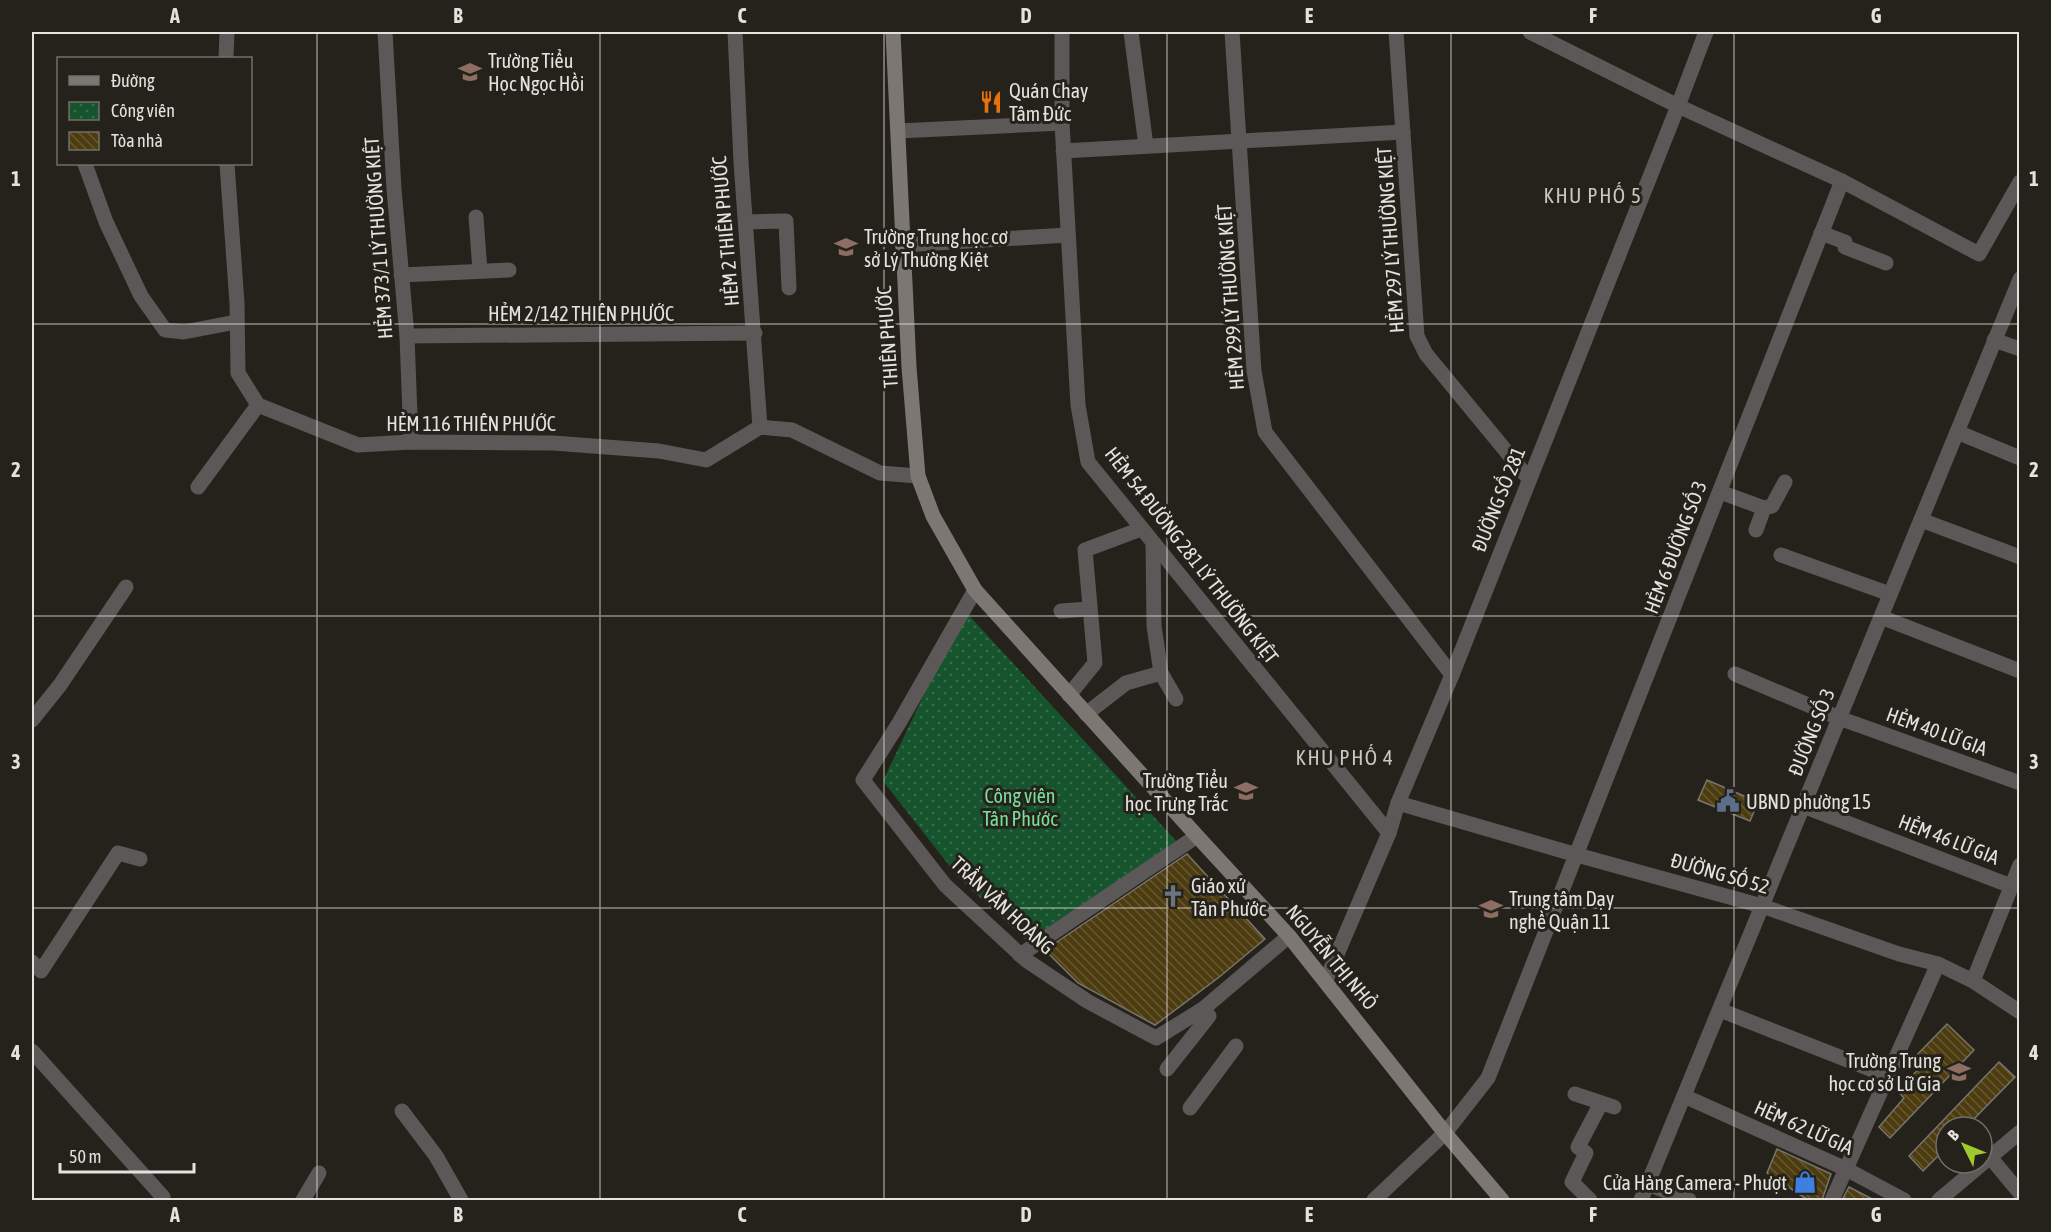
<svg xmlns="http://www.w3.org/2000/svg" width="2051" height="1232" font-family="'Asap Condensed',sans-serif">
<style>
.park{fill:url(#park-dots)}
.building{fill:url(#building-back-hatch);stroke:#78756e;stroke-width:1.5}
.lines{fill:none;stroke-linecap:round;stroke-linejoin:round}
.street{stroke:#5c5857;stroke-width:15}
.secondary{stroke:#7d7774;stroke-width:15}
.grid{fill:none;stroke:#e3e2dd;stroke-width:1.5;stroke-opacity:0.55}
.labels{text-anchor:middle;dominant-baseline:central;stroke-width:6;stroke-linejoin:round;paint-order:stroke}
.poi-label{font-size:20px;fill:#e3e2dd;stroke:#25221c;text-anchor:start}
.street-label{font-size:20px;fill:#e3e2dd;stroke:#25221c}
.park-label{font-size:20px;fill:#79e09a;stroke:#25221c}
.neighbourhood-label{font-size:21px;letter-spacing:1.5px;fill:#cac7be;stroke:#25221c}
.neatline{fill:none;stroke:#e3e2dd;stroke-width:2}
.grid-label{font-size:20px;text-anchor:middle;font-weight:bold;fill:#e3e2dd}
</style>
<defs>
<pattern id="park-dots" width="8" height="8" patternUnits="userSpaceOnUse" patternTransform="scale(1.5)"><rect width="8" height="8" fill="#16542e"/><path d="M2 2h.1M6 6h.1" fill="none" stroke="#386c4c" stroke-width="1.8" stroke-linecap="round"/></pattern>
<pattern id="building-back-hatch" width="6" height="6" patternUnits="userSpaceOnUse" patternTransform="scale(1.5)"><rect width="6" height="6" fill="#4d3c0f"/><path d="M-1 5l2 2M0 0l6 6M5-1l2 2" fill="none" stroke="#665832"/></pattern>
</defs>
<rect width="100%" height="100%" fill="#25221c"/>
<!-- park -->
<path class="park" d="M964 610 1178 843 1027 941 959 878 883 781Z"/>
<!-- building -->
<g class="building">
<path d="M1707 780 1758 802 1750 821 1698 800Z"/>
<path d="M1187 854 1265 939 1218 978 1155 1025 1078 983 1045 950Z"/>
<path d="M1947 1024 1974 1050 1890 1138 1879 1127 1904 1098 1897 1090 1920 1068 1912 1060Z"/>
<path d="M1999 1062 2015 1077 1966 1127H1946V1148L1923 1171 1909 1156Z"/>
<path d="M1777 1149 1831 1174 1822 1200H1808L1767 1173Z"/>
<path d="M1849 1187 1874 1200H1842Z"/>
</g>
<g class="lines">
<!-- street -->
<g class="street">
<path d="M385 32 394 189 407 336 411 442"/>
<path d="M735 32 741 162 760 427"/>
<path d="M1062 32V123L1074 335 1078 405 1088 462 1389 833"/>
<path d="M1131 32 1146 146"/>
<path d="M1232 32 1254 371 1265 432 1452 675"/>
<path d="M1396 32 1417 336 1426 354 1529 479"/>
<path d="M1530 32 1678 106 1842 181"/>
<path d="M226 58 227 32"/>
<path d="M898 131 1062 123"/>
<path d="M1063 151 1403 132"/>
<path d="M85 164 106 222 141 296 165 330 184 332 236 322"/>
<path d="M227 164 237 303 238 373 258 405 358 445 411 442 553 443 659 451 706 460 760 427 792 430 880 473 918 476"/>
<path d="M476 217 480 271"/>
<path d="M746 222 786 221 789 288"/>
<path d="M1821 233 1845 242V247L1886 263"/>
<path d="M902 245 1068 235"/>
<path d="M401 275 509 270"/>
<path d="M407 336 755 333"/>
<path d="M1994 340 2020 349"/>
<path d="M1957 432 2020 458"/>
<path d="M198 487 258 405"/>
<path d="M1720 492 1764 508"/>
<path d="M1921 520 2020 557"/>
<path d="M1756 530 1764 508 1772 506 1785 482"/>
<path d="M1153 543 1154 626 1161 673 1176 699"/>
<path d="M1781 555 1890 594"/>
<path d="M975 590 899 723 863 780 945 885 1026 960 1087 1001 1156 1038 1203 1009 1289 936"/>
<path d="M1061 611 1089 609"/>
<path d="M1881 617 2020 671"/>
<path d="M1735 674 1839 718 2020 783"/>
<path d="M1069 695 1095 663 1085 550 1141 529"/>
<path d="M1086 714 1126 683 1161 673"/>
<path d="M32 720 60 685 126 587"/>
<path d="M1398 803 1577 855 1762 906 1899 954 1938 964 1973 981 2020 1012"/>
<path d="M1803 806 2011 886"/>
<path d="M1020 955 1197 836"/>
<path d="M32 962 41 971 118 853 140 859"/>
<path d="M1326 980 1389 833 1398 803 1452 675 1678 106 1706 32"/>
<path d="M1973 981 2020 865"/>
<path d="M1720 1010 1888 1076"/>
<path d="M32 1051 163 1197"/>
<path d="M1167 1069 1209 1016"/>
<path d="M1575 1094 1614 1107"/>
<path d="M1684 1096 1846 1169 1904 1200"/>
<path d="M1190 1108 1236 1046"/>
<path d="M402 1111 436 1156 461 1200"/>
<path d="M1990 1157 2020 1193"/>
<path d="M1648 1184 1689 1200"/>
<path d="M303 1200 319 1173"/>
<path d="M1374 1200 1445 1133 1488 1078 1842 181 1979 254 2020 182"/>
<path d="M1590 1200 1572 1182 1586 1153 1578 1147 1601 1103"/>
<path d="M1641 1200 2020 279"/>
<path d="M1832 1200 1938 964"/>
<path d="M1939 1200 2020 1132"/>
</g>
<!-- secondary -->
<path class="secondary" d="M893 32 909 367 918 476 933 516 975 590 1197 836 1289 936 1445 1133 1502 1200"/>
</g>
<!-- grid -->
<path class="grid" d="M317 32V1200M600 32V1200M884 32V1200M1167 32V1200M1451 32V1200M1734 32V1200M32 324H2020M32 616H2020M32 908H2020"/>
<!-- icons -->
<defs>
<g id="school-bare" transform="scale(1.8)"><path d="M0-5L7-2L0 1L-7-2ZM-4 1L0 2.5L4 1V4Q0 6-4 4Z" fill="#8d6e63" stroke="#25221c" stroke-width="2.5" paint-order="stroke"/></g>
<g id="restaurant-bare" transform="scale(1.8)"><path d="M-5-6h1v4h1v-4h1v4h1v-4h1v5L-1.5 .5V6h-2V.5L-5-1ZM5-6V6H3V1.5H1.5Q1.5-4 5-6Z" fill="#e8710a" stroke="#25221c" stroke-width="2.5" paint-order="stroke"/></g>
<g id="civic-bare" transform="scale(1.8)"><path d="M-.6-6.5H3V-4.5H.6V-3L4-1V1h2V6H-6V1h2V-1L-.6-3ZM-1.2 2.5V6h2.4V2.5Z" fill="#5c6f8a" stroke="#25221c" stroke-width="2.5" paint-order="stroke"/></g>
<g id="church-bare" transform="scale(1.8)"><path d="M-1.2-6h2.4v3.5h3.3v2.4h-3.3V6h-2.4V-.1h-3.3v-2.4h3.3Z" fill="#6b7280" stroke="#25221c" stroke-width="2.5" paint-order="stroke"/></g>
<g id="shop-bare" transform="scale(1.8)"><path d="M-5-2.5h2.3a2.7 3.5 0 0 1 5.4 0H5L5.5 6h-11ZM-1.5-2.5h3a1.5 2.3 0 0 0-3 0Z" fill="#3f7fe0" stroke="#25221c" stroke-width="2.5" paint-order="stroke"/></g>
</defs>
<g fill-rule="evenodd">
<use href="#school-bare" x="470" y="72"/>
<use href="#restaurant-bare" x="991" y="102"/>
<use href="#school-bare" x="846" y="247"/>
<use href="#school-bare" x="1246" y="791"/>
<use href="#civic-bare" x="1728" y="801"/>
<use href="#church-bare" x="1173" y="896"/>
<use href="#school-bare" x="1491" y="909"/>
<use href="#school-bare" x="1959" y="1072"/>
<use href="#shop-bare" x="1805" y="1182"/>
</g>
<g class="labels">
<!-- poi labels -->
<g class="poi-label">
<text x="488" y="60">Trường Tiểu<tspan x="488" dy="23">Học Ngọc Hồi</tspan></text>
<text x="1009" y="90">Quán Chay<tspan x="1009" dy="23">Tâm Đức</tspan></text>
<text x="864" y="236">Trường Trung học cơ<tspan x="864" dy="23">sở Lý Thường Kiệt</tspan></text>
<text x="1228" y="780" text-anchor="end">Trường Tiểu<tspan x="1228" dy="23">học Trưng Trắc</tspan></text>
<text x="1746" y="801">UBND phường 15</text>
<text x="1191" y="885">Giáo xứ<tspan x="1191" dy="23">Tân Phước</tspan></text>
<text x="1509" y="898">Trung tâm Dạy<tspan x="1509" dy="23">nghề Quận 11</tspan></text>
<text x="1941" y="1060" text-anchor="end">Trường Trung<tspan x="1941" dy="23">học cơ sở Lữ Gia</tspan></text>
<text x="1787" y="1182" text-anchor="end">Cửa Hàng Camera - Phượt</text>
</g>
<!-- street labels -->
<g class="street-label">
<text transform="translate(725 231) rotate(-95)">HẺM 2 THIÊN PHƯỚC</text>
<text transform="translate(378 238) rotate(-94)">HẺM 373/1 LÝ THƯỜNG KIỆT</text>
<text transform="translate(1390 240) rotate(-94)">HẺM 297 LÝ THƯỜNG KIỆT</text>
<text transform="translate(1230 297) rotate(-94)">HẺM 299 LÝ THƯỜNG KIỆT</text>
<text x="581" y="313">HẺM 2/142 THIÊN PHƯỚC</text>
<text transform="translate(887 337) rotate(-94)">THIÊN PHƯỚC</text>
<text x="471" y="423">HẺM 116 THIÊN PHƯỚC</text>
<text transform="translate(1498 499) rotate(-68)">ĐƯỜNG SỐ 281</text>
<text transform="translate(1675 547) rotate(-69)">HẺM 6 ĐƯỜNG SỐ 3</text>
<text transform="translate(1192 555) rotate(52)">HẺM 54 ĐƯỜNG 281 LÝ THƯỜNG KIỆT</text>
<text transform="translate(1937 731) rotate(20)">HẺM 40 LỮ GIA</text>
<text transform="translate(1811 732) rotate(-68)">ĐƯỜNG SỐ 3</text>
<text transform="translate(1949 839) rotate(21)">HẺM 46 LỮ GIA</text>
<text transform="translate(1720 873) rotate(16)">ĐƯỜNG SỐ 52</text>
<text transform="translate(1003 905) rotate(43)">TRẦN VĂN HOÀNG</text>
<text transform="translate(1332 957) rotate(50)">NGUYỄN THỊ NHỎ</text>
<text transform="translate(1804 1127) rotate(24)">HẺM 62 LỮ GIA</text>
</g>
<!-- park labels -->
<g class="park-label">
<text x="1020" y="795">Công viên<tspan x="1020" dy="23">Tân Phước</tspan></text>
</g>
<!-- neighbourhood labels -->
<g class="neighbourhood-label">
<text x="1593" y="195">KHU PHỐ 5</text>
<text x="1345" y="757">KHU PHỐ 4</text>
</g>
</g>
<!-- border -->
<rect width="2051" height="1232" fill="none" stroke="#25221c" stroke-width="66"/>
<!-- legend -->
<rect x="57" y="57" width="195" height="108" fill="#25221c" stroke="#716f69" stroke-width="1.5"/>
<rect x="69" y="76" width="30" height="9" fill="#7d7774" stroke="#716f69" stroke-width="1.5"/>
<text x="111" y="87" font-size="18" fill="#e3e2dd">Đường</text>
<rect x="69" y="102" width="30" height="18" fill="url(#park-dots)" stroke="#716f69" stroke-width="1.5"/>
<text x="111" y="117" font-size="18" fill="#e3e2dd">Công viên</text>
<rect x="69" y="132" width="30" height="18" fill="url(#building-back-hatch)" stroke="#716f69" stroke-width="1.5"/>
<text x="111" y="147" font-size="18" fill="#e3e2dd">Tòa nhà</text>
<!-- north arrow -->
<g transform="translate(1964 1145) rotate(313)"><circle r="28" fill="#25221c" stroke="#716f69" stroke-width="1.5"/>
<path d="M0-4.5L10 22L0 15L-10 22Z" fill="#9fca2e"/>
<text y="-9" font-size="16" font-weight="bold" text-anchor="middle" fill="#e3e2dd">B</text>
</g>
<!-- scale -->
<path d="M60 1163v9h134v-9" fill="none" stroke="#e3e2dd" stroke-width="3"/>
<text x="69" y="1163" font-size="18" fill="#e3e2dd" stroke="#25221c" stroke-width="4.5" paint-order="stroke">50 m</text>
<rect x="33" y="33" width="1985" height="1166" class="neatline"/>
<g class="grid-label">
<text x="175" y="23">A</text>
<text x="458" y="23">B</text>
<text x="742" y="23">C</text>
<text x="1026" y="23">D</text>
<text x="1309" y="23">E</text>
<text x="1593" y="23">F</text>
<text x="1876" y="23">G</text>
<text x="16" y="186">1</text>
<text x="2034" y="186">1</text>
<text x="16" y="477">2</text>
<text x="2034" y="477">2</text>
<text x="16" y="769">3</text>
<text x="2034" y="769">3</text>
<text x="16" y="1060">4</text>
<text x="2034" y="1060">4</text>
<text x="175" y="1222">A</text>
<text x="458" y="1222">B</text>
<text x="742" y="1222">C</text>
<text x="1026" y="1222">D</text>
<text x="1309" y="1222">E</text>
<text x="1593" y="1222">F</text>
<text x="1876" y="1222">G</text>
</g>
</svg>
